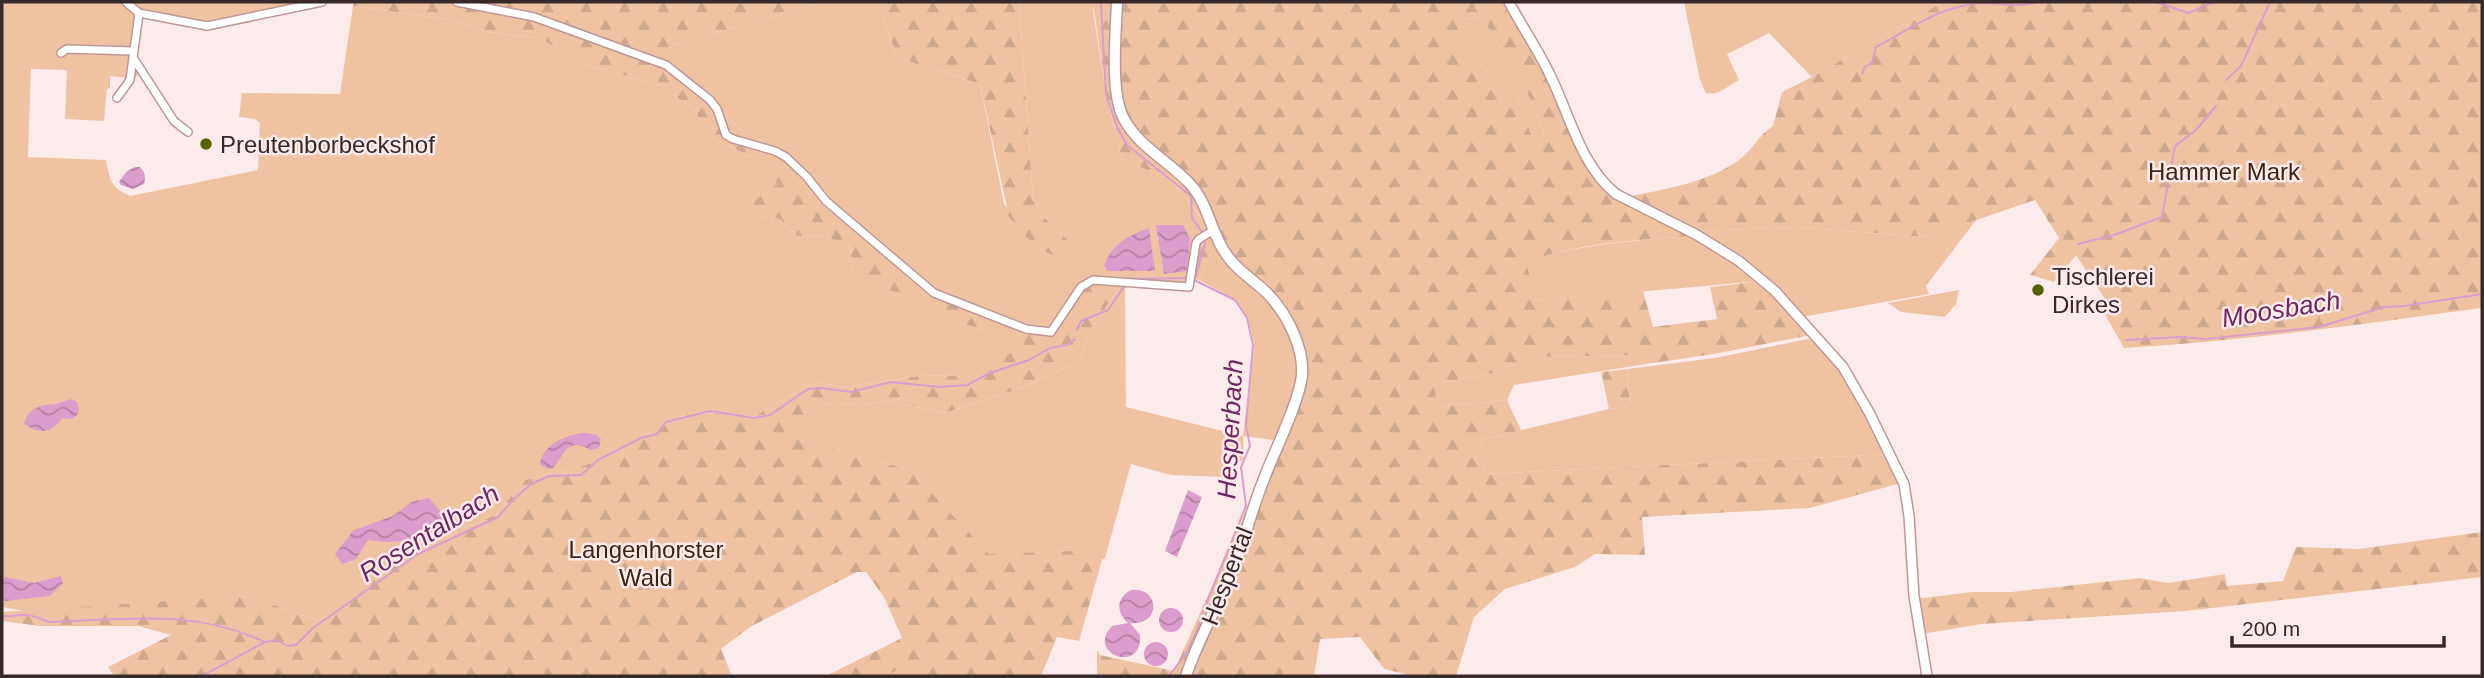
<svg xmlns="http://www.w3.org/2000/svg" width="2484" height="678" font-family="Arial,sans-serif">
<style>
.green{fill:#efc3a2}
.forest{fill:url(#forest-firs);fill-rule:evenodd}
.water{fill:url(#water-waves)}
.lines{fill:none;stroke-linecap:round;stroke-linejoin:round}
.stream{stroke:#db9dcb;stroke-width:2}
.minor-casing{stroke:#bd9798;stroke-width:10}
.tertiary-casing{stroke:#bd9798;stroke-width:12}
.secondary-casing{stroke:#bd9798;stroke-width:13}
.minor{stroke:#fff;stroke-width:7}
.tertiary{stroke:#fff;stroke-width:9}
.secondary{stroke:#fff;stroke-width:10}
.poi-dot{fill:#546204;stroke:#fdebec;stroke-width:2.5}
.labels{text-anchor:middle;dominant-baseline:central;stroke-width:5;stroke-linejoin:round;paint-order:stroke}
.poi-label{font-size:24px;fill:#382929;stroke:#fdebec;text-anchor:start}
.park-label{font-size:24px;fill:#3e2511;stroke:#fdebec}
.street-label{font-size:24px;fill:#382929;stroke:#fdebec}
.water-label{font-size:26px;font-style:italic;fill:#6d2660;stroke:#fdebec}
</style>
<defs>
<pattern id="forest-firs" width="22" height="20" patternUnits="userSpaceOnUse" patternTransform="scale(1.75)"><rect width="22" height="20" fill="#efc3a2"/><path d="M5 1l3.5 6h-7zM16 11l3.5 6h-7z" fill="#cea88c"/></pattern>
<pattern id="water-waves" width="16" height="10" patternUnits="userSpaceOnUse" patternTransform="scale(1.75)"><rect width="16" height="10" fill="#db9dcb"/><path d="M0 5q4-4 8 0t8 0" fill="none" stroke="#b380a5"/></pattern>
</defs>
<rect width="100%" height="100%" fill="#fdebec"/>
<!-- green -->
<g class="green">
<path d="M2 2H324L206 28 143 18 136 54 138 74 133 82 128 78 110 76V88L107 89 104 121 65 119 67 70 31 69 28 157 106 160C110 180 110 187 130 196L258 170 260 123 255 119 239 117 242 93 340 94 353 6 447 19 489 32 539 38 587 65 659 85 692 108 715 140 769 165 778 184 747 207 759 217 780 219 797 236 827 237 850 246 854 283 934 299 959 323 993 332 1016 351 957 376 925 375 844 387 814 382 753 417 691 412 586 465 525 480 495 515 403 555 358 581 319 621 248 596 30 612 2 607Z"/>
<path d="M824 2H876L898 58 980 84 1004 204 1042 250 1086 272 1069 241 1045 218 1033 198 1019 2H1094L1093 11 1106 94 1122 159 1171 180 1211 230 1188 286 1094 280 1055 328 1033 325 982 311 936 288 849 217 795 158 738 128 686 75 650 54 674 45Z"/>
<path d="M1684 2H1943L1812 77 1769 33 1727 54 1739 80C1728 86 1718 96 1706 93L1700 80Z"/>
<path d="M1481 16 1524 85 1544 134 1537 151 1517 97 1495 81 1463 43 1458 21Z"/>
<path d="M1976 220 1926 286 1929 294 1802 317 1699 231 1795 227 1927 237Z"/>
<path d="M1693 236 1718 250 1761 281 1536 301 1525 262C1576 244 1639 240 1693 236Z"/>
<path d="M1220 246 1280 312 1301 353 1292 401 1275 440 1243 436 1244 458 1225 477 1171 475 1131 464 1105 558 1102 560 1073 551 989 555 910 470 780 435 816 403 859 405 889 401 945 413 1024 387 1081 360C1088 332 1104 305 1125 284L1126 407 1243 436 1254 344 1248 318 1236 300 1199 280 1213 248Z"/>
<path d="M1959 290 1956 304 1945 317 1901 312 1888 303Z"/>
<path d="M1813 338 1840 368 1890 454 1484 474 1481 440 1609 409 1630 407 1627 369 1715 358Z"/>
<path d="M1645 355 1646 364 1514 385 1507 400 1435 407V384L1494 373 1531 357Z"/>
<path d="M916 658 927 676H887Z"/>
</g>
<!-- forest -->
<g class="forest">
<path d="M353 2H824L674 45 650 55 686 75 738 128 795 158 849 217 936 288 982 310 1033 325 1055 328 1087 283 1125 284C1104 305 1088 332 1081 360L1024 387 945 413 889 401 859 405 816 403 781 435 910 470 989 554 1073 551 1102 560 1079 641 1057 637 1041 676H927L916 659 887 676H826L902 638 884 597 866 572H857L750 627 721 649 732 676H114L108 667 171 635 138 626H40L2 621V612L248 596 319 621 358 581 403 555 495 515 525 480 586 465 691 412 753 417 814 382 844 387 925 375 957 376 1015 351 993 332 959 323 934 300 854 283 850 246 827 237 797 236 780 219 759 217 746 207 777 184 769 165 715 140 692 108 659 85 587 65 539 38 489 32 447 19 353 6Z"/>
<path d="M876 2H1019L1033 198 1045 218 1077 249 1087 273 1042 250 1027 238 1009 217 980 84 898 58Z"/>
<path d="M1093 2H1505L1551 84 1588 170 1600 187 1617 201 1693 236C1638 240 1578 243 1526 262L1536 301 1643 291 1653 327 1717 319 1710 287 1761 281 1811 335 1714 354 1646 364 1645 355 1531 357 1494 373 1435 384 1436 407 1507 400 1521 430 1481 440 1484 474 1890 454 1901 483 1810 508 1642 517 1645 555 1595 554 1575 567 1505 589 1474 617 1456 676H1413L1384 669 1360 637 1320 639 1314 676H1097V649L1100 655 1174 671 1294 404 1303 352 1281 311 1220 246 1213 248 1199 280 1190 278 1197 243 1211 229 1171 180 1122 159 1106 94ZM1481 16 1524 85 1544 134 1537 150 1517 97 1495 81 1463 43 1458 21Z"/>
<path d="M1943 2H2482V308C2363 324 2244 341 2124 348L2099 304 2105 299 2076 255 2054 282 2030 275 2059 238 2035 200 1927 237 1795 227 1699 231 1631 196C1667 189 1708 182 1739 160 1752 151 1759 134 1773 126L1782 92 1812 77Z"/>
<path d="M1627 369 1630 407 1609 409 1601 372Z"/>
<path d="M2482 532V577L2186 611 1982 624 1921 634 1915 599 1972 592H2011L2140 578 2168 583 2225 574 2227 586 2283 581 2296 547 2359 549Z"/>
</g>
<!-- water -->
<g class="water">
<path d="M135 167H140C145 172 146 177 144 184L133 189 121 185 119 182 127 171Z"/>
<path d="M1156 225H1183L1190 239 1187 271 1164 274Z"/>
<path d="M1149 228 1155 271H1107L1104 265C1114 242 1126 237 1149 228Z"/>
<path d="M72 399 77 402 79 410 77 415 71 419 62 418C52 433 39 435 24 424 29 408 39 405 55 404 61 403 66 400 72 399Z"/>
<path d="M586 433 596 435 601 439 599 448 591 450C565 438 568 451 553 468L547 469 540 464C543 443 568 434 586 433Z"/>
<path d="M1188 490 1202 497 1177 557 1165 551Z"/>
<path d="M429 498 442 513 445 525C416 540 401 545 368 540L356 559 342 564 335 554 354 530 393 516 411 502Z"/>
<path d="M61 576 63 583 50 596 5 601 2 598V581L5 577 34 583Z"/>
<path d="M1131 590C1161 587 1161 627 1130 623L1140 635C1143 675 1085 654 1112 626L1128 623C1116 612 1116 598 1131 590Z"/>
<circle cx="1171" cy="620" r="12"/>
<circle cx="1156" cy="654" r="12"/>
</g>
<g class="lines">
<!-- stream -->
<g class="stream">
<path d="M1101 2 1106 95 1117 127 1127 145 1191 196 1192 218 1202 232"/>
<path d="M2156 2 2188 13 2214 2"/>
<path d="M1862 74 1865 67 1872 63 1876 47C1910 29 1942 5 1982 3 2001 3 2018 8 2037 2"/>
<path d="M2226 80 2241 66 2270 2"/>
<path d="M2078 244 2114 235 2162 217 2175 146 2196 130 2216 106"/>
<path d="M1195 278 1205 244 1204 240"/>
<path d="M1130 279 1188 278"/>
<path d="M1077 330 1081 321 1108 310 1125 285"/>
<path d="M2126 340 2180 337 2206 339 2319 327 2384 307 2404 306 2482 294"/>
<path d="M2 616C10 617 20 614 28 615 37 616 45 623 54 622 129 619 194 609 265 642"/>
<path d="M202 676 265 642 277 640 287 646 296 645 313 628 418 554 498 517 513 500 531 484 549 476 581 475 598 460 641 438 657 434 666 422 710 411 754 418 770 415 808 389 821 388 851 392 891 382 939 387 967 385 990 373 1029 360 1050 348 1067 345 1075 339"/>
<path d="M1169 676 1185 655 1196 633 1204 609 1246 506 1241 467 1250 446 1246 425 1253 345 1247 318 1235 300 1194 280"/>
</g>
<!-- minor casing -->
<g class="minor-casing">
<g id="minor">
<path d="M126 2 139 13 207 26 322 2"/>
<path d="M457 2 534 17 666 65 710 100 717 109 726 135 733 139 775 151 786 157 807 177 826 201 934 293 1026 329 1051 332 1081 287 1093 280 1189 287 1196 243 1199 239 1214 230"/>
<path d="M61 53 67 49 133 51"/>
<path d="M134 59 174 121 188 132"/>
<path d="M117 98 130 80 139 13"/>
</g>
</g>
<!-- tertiary casing -->
<g class="tertiary-casing">
<path id="tertiary" d="M1509 2C1522 27 1539 51 1551 77 1570 116 1581 166 1616 194L1697 235 1739 261 1775 291 1843 367 1870 414 1904 484 1909 516 1914 596 1927 676"/>
</g>
<!-- secondary casing -->
<g class="secondary-casing">
<path id="secondary" d="M1117 2C1116 32 1110 91 1123 117 1137 146 1169 161 1190 184 1208 203 1211 233 1226 254 1237 271 1254 280 1268 294 1287 314 1304 347 1302 375 1299 403 1274 452 1264 479 1253 506 1246 533 1237 560 1222 599 1199 636 1186 676"/>
</g>
<!-- minor -->
<use href="#minor" class="minor"/>
<!-- tertiary -->
<use href="#tertiary" class="tertiary"/>
<!-- secondary -->
<use href="#secondary" class="secondary"/>
</g>
<!-- markers -->
<g class="poi-dot">
<circle cx="206" cy="144" r="7"/>
<circle cx="2038" cy="290" r="7"/>
</g>
<g class="labels">
<!-- poi labels -->
<g class="poi-label">
<text x="220" y="144">Preutenborbeckshof</text>
<text x="2052" y="276">Tischlerei<tspan x="2052" dy="28">Dirkes</tspan></text>
</g>
<!-- park labels -->
<g class="park-label">
<text x="2224" y="171">Hammer Mark</text>
<text x="646" y="549">Langenhorster<tspan x="646" dy="28">Wald</tspan></text>
</g>
<!-- street labels -->
<g class="street-label">
<text transform="translate(1227 576) rotate(-69)">Hespertal</text>
</g>
<!-- water labels -->
<g class="water-label">
<text transform="translate(2281 309) rotate(-9)">Moosbach</text>
<text transform="translate(1230 429) rotate(-87)">Hesperbach</text>
<text transform="translate(429 533) rotate(-32)">Rosentalbach</text>
</g>
</g>
<!-- border -->
<rect width="2484" height="678" fill="none" stroke="#382929" stroke-width="7"/>
<!-- scale -->
<path d="M2232 636v10h212v-10" fill="none" stroke="#382929" stroke-width="3.5"/>
<text x="2242" y="636" font-size="21" fill="#382929" stroke="#fdebec" stroke-width="5" paint-order="stroke">200 m</text>
</svg>
